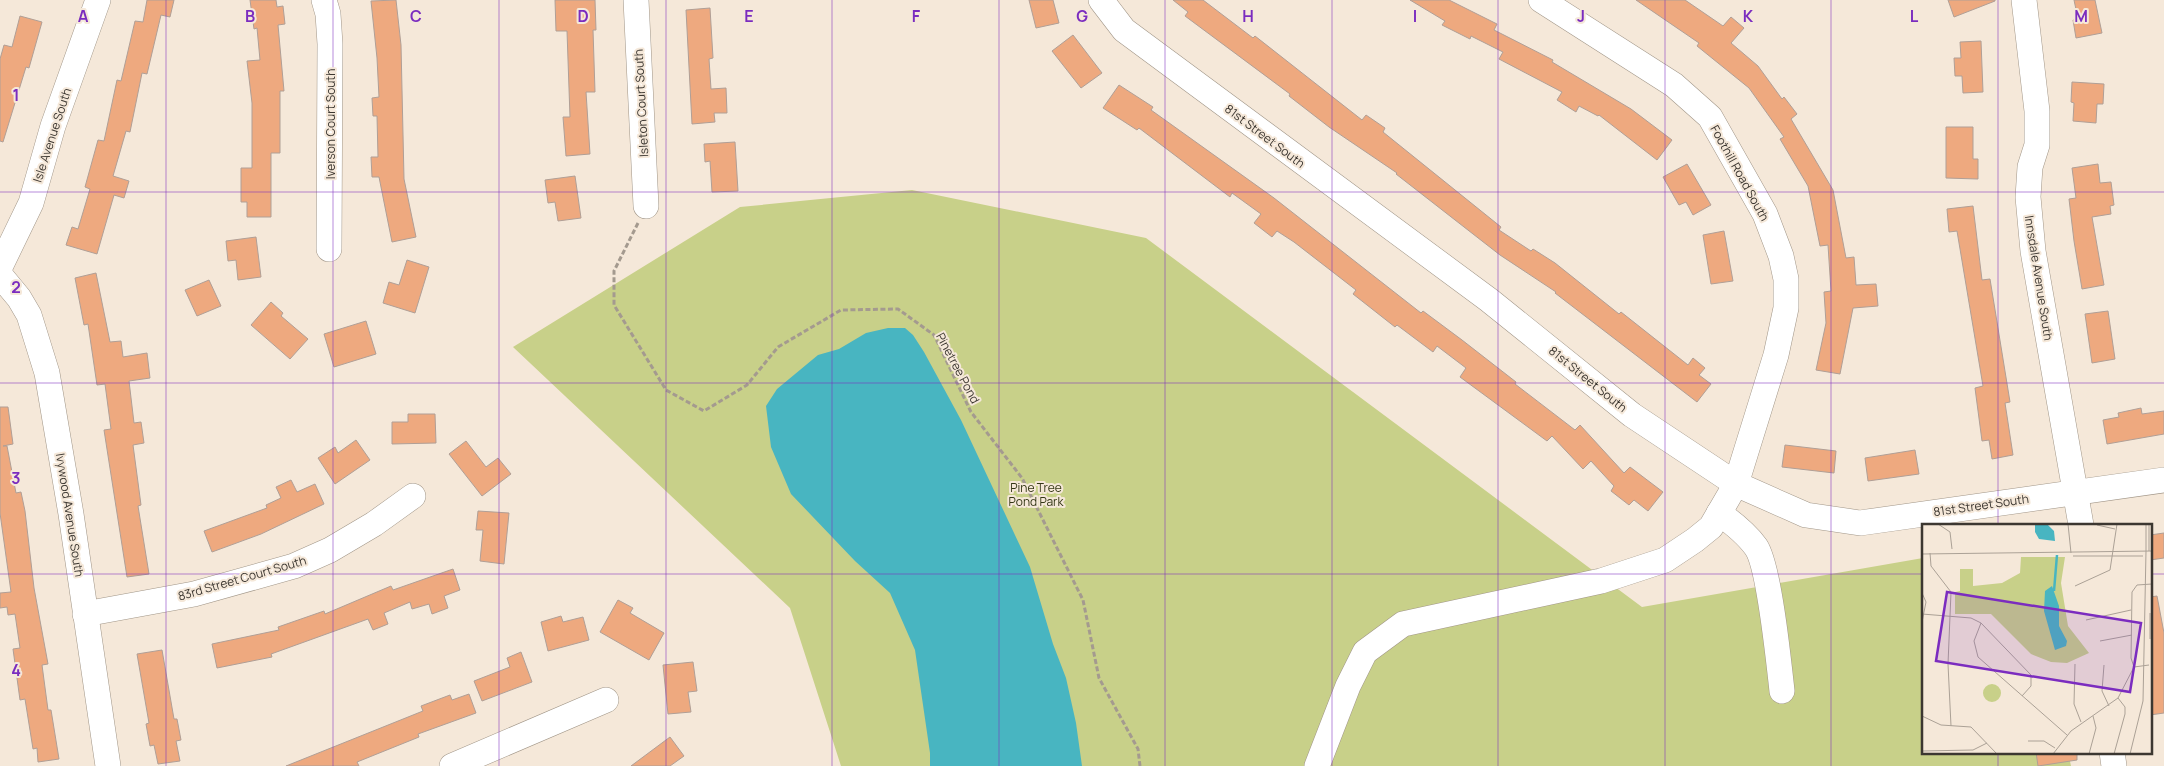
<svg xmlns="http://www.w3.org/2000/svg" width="2164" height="766" font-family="Manrope,sans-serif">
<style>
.green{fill:#c8d089}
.water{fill:#48b5c1}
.building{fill:#eea97f;stroke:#b09f96}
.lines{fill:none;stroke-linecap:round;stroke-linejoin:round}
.minor-casing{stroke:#a19688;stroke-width:26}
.path{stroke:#a49a8f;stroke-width:3;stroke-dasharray:5 2.5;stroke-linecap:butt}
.minor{stroke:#fff;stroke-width:25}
.grid{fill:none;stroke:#7b2cbf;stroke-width:1;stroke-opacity:0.55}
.labels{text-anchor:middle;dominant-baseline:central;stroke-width:4;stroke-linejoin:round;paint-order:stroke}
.street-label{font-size:12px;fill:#3c3731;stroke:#f5e8d9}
.park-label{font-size:12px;fill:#333615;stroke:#f5e8d9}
.inset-river{fill:none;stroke:#48b5c1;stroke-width:2.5}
.inset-road{fill:none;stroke:#aba196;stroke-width:1}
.view{fill:#7b2cbf;fill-opacity:0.15;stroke:#7b2cbf;stroke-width:2.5}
.inset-edge{fill:none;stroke:#3c3731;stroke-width:2.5}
.grid-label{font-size:16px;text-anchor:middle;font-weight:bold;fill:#7b2cbf;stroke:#f5e8d9;stroke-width:4;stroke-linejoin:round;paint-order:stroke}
</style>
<rect width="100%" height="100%" fill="#f5e8d9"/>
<!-- green -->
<path class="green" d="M912 190 1146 238 1642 607 1923 558V752H2068L2071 766H841L790 608 513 347 740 207Z"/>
<!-- water -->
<path class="water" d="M888 328H905L913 335 924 352 961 420 1030 567 1053 644 1066 678 1076 723 1082 766H930V753L915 650 890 593 855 561 791 494 771 447 766 406 777 389 818 355 839 349 866 333Z"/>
<!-- building -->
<g class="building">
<path d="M147 0H174L170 17 161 15 147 74 142 73 130 132 126 131 113 176 129 181 124 198 114 195 97 254 66 245 72 227 78 229 90 189 85 187 98 140 104 141 117 80 121 81 135 21 143 22Z"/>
<path d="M250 0H276L277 7 283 6 285 24 278 25 284 91H280V153H271V217H247V202H241V168H252V103L247 61 260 60 257 28 254 29Z"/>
<path d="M396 0 401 45 404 179 416 237 392 242 379 177H372L371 157H378L377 116H373L372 98 379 97 377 58 371 1Z"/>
<path d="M555 0H595L596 30H593L595 92H586L590 154 566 156 563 117H570L567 31H556Z"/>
<path d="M1029 0H1053L1059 23 1036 28Z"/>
<path d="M1173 0H1203L1253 38 1255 36 1362 120 1366 115 1385 128 1383 132 1501 227 1499 230 1531 251 1533 249 1555 263 1619 314 1621 312 1688 365 1693 358 1705 368 1699 375 1711 384 1697 402 1555 293 1556 292 1500 255 1396 174 1397 173 1329 127 1289 96 1290 94 1185 16 1188 12Z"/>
<path d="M1410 0H1449L1497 24 1494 30 1553 60 1552 62 1631 109 1672 140 1657 160 1599 115 1598 116 1579 106 1576 112 1557 100 1562 92 1499 59 1503 52 1471 36 1470 39 1442 25 1445 21Z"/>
<path d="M1636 0H1685L1723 26 1731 17 1744 28 1731 43 1758 66 1782 99 1784 97 1797 114 1791 119 1833 190 1846 258 1854 257 1856 285 1876 284 1878 306 1853 308 1840 374 1816 370 1826 323 1824 292 1831 291 1828 245 1820 246 1808 186 1780 139 1784 137 1749 88 1697 46 1699 43Z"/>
<path d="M1948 0H1995V1L1954 17Z"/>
<path d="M2074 0H2095L2102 33 2076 38 2073 20 2078 19Z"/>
<path d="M710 8 713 58 709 59 711 89 726 88 727 113H714L715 122 692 124 686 10Z"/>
<path d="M20 16 42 22 29 68 26 67 3 142 0 141V59L4 45 12 47Z"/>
<path d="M1073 35 1102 73 1081 88 1052 51Z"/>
<path d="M1981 41 1983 92 1963 93 1962 76H1955L1954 58H1961L1960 42Z"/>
<path d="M2072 82 2104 84 2103 104H2097L2096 123 2073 121 2074 103 2071 102Z"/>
<path d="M1119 85 1153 107 1151 110 1274 198 1421 313 1423 311 1462 340 1516 382 1515 384 1575 430 1580 425 1624 473 1630 467 1663 492 1648 511 1634 500 1629 505 1611 491 1614 486 1591 461 1583 469 1552 436 1547 441 1460 377 1466 368 1437 346 1433 352 1397 325 1395 327 1353 294 1356 290 1294 242 1277 231 1272 237 1254 223 1261 214 1232 193 1230 197 1139 128 1137 130 1103 108Z"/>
<path d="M1946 127H1973V159H1978V179L1946 178Z"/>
<path d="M735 142 738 191 712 192 710 161 705 162 704 144Z"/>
<path d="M1687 164 1711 205 1693 215 1686 202 1679 205 1663 177Z"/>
<path d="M2098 164 2100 183 2111 182 2114 205 2110 206 2111 214 2092 217 2104 285 2082 289 2074 241 2069 199 2076 198 2072 168Z"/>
<path d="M575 176 581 218 558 221 555 202 548 203 545 180Z"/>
<path d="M1973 206 1982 280 1990 279 2010 402 2005 403 2013 455 1992 459 1989 440 1982 441 1975 388 1983 386 1957 231 1949 232 1947 209Z"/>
<path d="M1724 231 1733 281 1711 284 1703 235Z"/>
<path d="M256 237 261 277 238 280 236 260 228 261 226 241Z"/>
<path d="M407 260 429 267 415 313 383 303 389 282 399 285Z"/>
<path d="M96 273 110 342 121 341 123 357 147 353 150 378 129 381 134 423 141 422 144 443 133 445 141 505 138 506 149 574 127 577 104 430 111 429 105 384 97 385 88 324 84 325 75 278Z"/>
<path d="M209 280 221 306 197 316 185 290Z"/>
<path d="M271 302 283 313 281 316 308 339 290 359 251 325Z"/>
<path d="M2108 311 2115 359 2092 363 2085 314Z"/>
<path d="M366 321 376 354 334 367 324 334Z"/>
<path d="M0 407H8L13 444 3 446H7L16 493 21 492 25 511 34 588 48 664 42 665 48 710H51L59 759 38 762 37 748 33 749 25 699 20 700 13 649 20 648 15 614 8 615 7 607 0 608V593L11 592 0 513Z"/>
<path d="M2141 408 2142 414 2164 411V434L2107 444 2103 420 2119 417 2118 413Z"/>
<path d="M408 414H435L436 443 392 444V422H408Z"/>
<path d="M356 440 370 460 335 484 318 458 335 447 338 453Z"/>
<path d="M466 441 486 467 498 458 511 474 482 496 449 454Z"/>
<path d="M1785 445 1836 451 1834 473 1782 467Z"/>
<path d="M1915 450 1919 474 1868 481 1865 458Z"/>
<path d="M291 480 297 492 315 484 324 504 261 534 212 552 204 531 267 508 266 505 281 498 276 487Z"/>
<path d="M478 511 509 513 504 564 480 561 483 530H476Z"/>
<path d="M2164 533V558L2150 560V535Z"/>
<path d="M453 569 460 590 444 596 448 608 432 614 429 604 412 609 410 602 384 613 388 624 373 630 368 619 271 654 272 657 217 668 212 644 279 630 278 627 324 611 325 614 391 586 393 590Z"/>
<path d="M2157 596 2164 633V713L2150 715V597Z"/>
<path d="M618 600 633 608 630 613 664 633 649 660 600 632Z"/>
<path d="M561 616 563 622 583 617 589 640 548 651 541 622Z"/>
<path d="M162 650 174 719H177L181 740 176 741 180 761 158 764 154 745 150 746 146 724 149 723 137 654Z"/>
<path d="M521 652 532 682 482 701 474 681 510 667 507 658Z"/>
<path d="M693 662 697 691 688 692 691 712 668 714 663 665Z"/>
<path d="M469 694 476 713 418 734 419 737 357 762 359 766H286L423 711 421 706 450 695 452 700Z"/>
<path d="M670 737 684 756 670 766H631Z"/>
<path d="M2036 752H2077V760L2038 766Z"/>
</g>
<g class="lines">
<!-- minor casing -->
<g class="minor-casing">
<g id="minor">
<path d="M324 0 328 14 330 44 329 249"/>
<path d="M636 0 646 206"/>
<path d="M1101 0 1124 30 1489 300 1632 415 1736 484 1806 515 1860 523 2164 480"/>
<path d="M2024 0 2037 111V145L2030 167 2028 197 2033 251 2081 525"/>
<path d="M0 267 31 203 53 126 98 0"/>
<path d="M0 275 19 298 29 315 47 373 71 514 108 766"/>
<path d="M1719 513C1733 523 1746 533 1756 547 1769 566 1779 664 1782 691"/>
<path d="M85 614 194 594 294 566 330 550 374 524 413 496"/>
<path d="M2112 752 2114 766"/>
<path d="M452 766 606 700"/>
<path d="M1317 766 1348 686 1365 652 1403 624 1601 581 1665 560 1695 540 1711 527 1736 484 1776 355 1786 308V279L1781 256 1765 214 1710 117 1674 85 1541 0"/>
</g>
</g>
<!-- path -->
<path class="path" d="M638 223 614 271V305L666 390 704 411 747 385 778 347 841 310 898 309 934 335 971 412 1022 478 1083 600 1099 678 1138 749 1140 766"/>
<!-- minor -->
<use href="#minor" class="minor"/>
</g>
<!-- grid -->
<path class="grid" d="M166 0V766M333 0V766M499 0V766M666 0V766M832 0V766M999 0V766M1165 0V766M1332 0V766M1498 0V766M1665 0V766M1831 0V766M1998 0V525M0 192H2164M0 383H2164M0 574H1923M2150 574H2164M1998 752V766"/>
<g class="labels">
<!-- street labels -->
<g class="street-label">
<text transform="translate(641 103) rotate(-93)">Isleton Court South</text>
<text transform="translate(330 124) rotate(-90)">Iverson Court South</text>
<text transform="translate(52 135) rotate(-72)">Isle Avenue South</text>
<text transform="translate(1265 136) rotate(37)">81st Street South</text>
<text transform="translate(1740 173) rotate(61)">Foothill Road South</text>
<text transform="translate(2039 278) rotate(81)">Innsdale Avenue South</text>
<text transform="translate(958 368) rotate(62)">Pinetree Pond</text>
<text transform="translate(1588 379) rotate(39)">81st Street South</text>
<text transform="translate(1981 505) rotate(-8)">81st Street South</text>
<text transform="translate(70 515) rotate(81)">Ivywood Avenue South</text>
<text transform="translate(242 578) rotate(-16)">83rd Street Court South</text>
</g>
<!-- park labels -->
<g class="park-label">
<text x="1036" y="487">Pine Tree<tspan x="1036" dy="14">Pond Park</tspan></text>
</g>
</g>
<!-- overview -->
<g transform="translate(1922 524)">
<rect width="230" height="230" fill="#f5e8d9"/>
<path d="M99 33H143L139 59 146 102 167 129 145 139 129 138 109 130 69 90H33V68L38 67V45H51V62L80 59 98 49ZM61 169a9 9 0 1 1 18 0a9 9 0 1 1-18 0Z" fill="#c8d089"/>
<path d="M113 0H125L132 7 133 17 117 15 113 8ZM130 62 137 82V102L145 117 144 122 133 126 122 87 123 67Z" fill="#48b5c1"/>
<path class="inset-river" d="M132 67 135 31"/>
<path class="inset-road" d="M16 0 28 8 30 25M146 0 149 29M224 0V27M227 0V27M175 1 193 5M8 29 9 42 29 68 26 140 29 202M0 30 230 27M151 32H221M153 62 188 46 195 0M0 69 4 78 0 98M0 90 49 94 59 99 109 151V162L100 172M164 96 209 86M59 99 52 117 56 133 145 211M228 115V89M178 117 210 111M153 140 152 180 159 198M182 141 180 167 187 182M212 143 209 134 210 68 215 61 230 60M0 192 19 201 49 203 75 230M106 217H122L133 224M0 227 51 226 65 219M131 230 149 207 196 174 212 143 227 141M167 230 174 204 171 192M192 230 203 190V183L196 174M208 230 221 177 224 27"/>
<path class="view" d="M25 68 219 99 208 168 14 137Z"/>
<rect width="230" height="230" class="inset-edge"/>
</g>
<g class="grid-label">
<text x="83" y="22">A</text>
<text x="250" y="22">B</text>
<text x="416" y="22">C</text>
<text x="583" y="22">D</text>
<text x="749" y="22">E</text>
<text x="916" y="22">F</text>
<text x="1082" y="22">G</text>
<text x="1248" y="22">H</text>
<text x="1415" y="22">I</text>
<text x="1581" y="22">J</text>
<text x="1748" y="22">K</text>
<text x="1914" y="22">L</text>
<text x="2081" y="22">M</text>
<text x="16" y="101">1</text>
<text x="16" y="293">2</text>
<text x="16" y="484">3</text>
<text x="16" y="676">4</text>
</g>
</svg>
